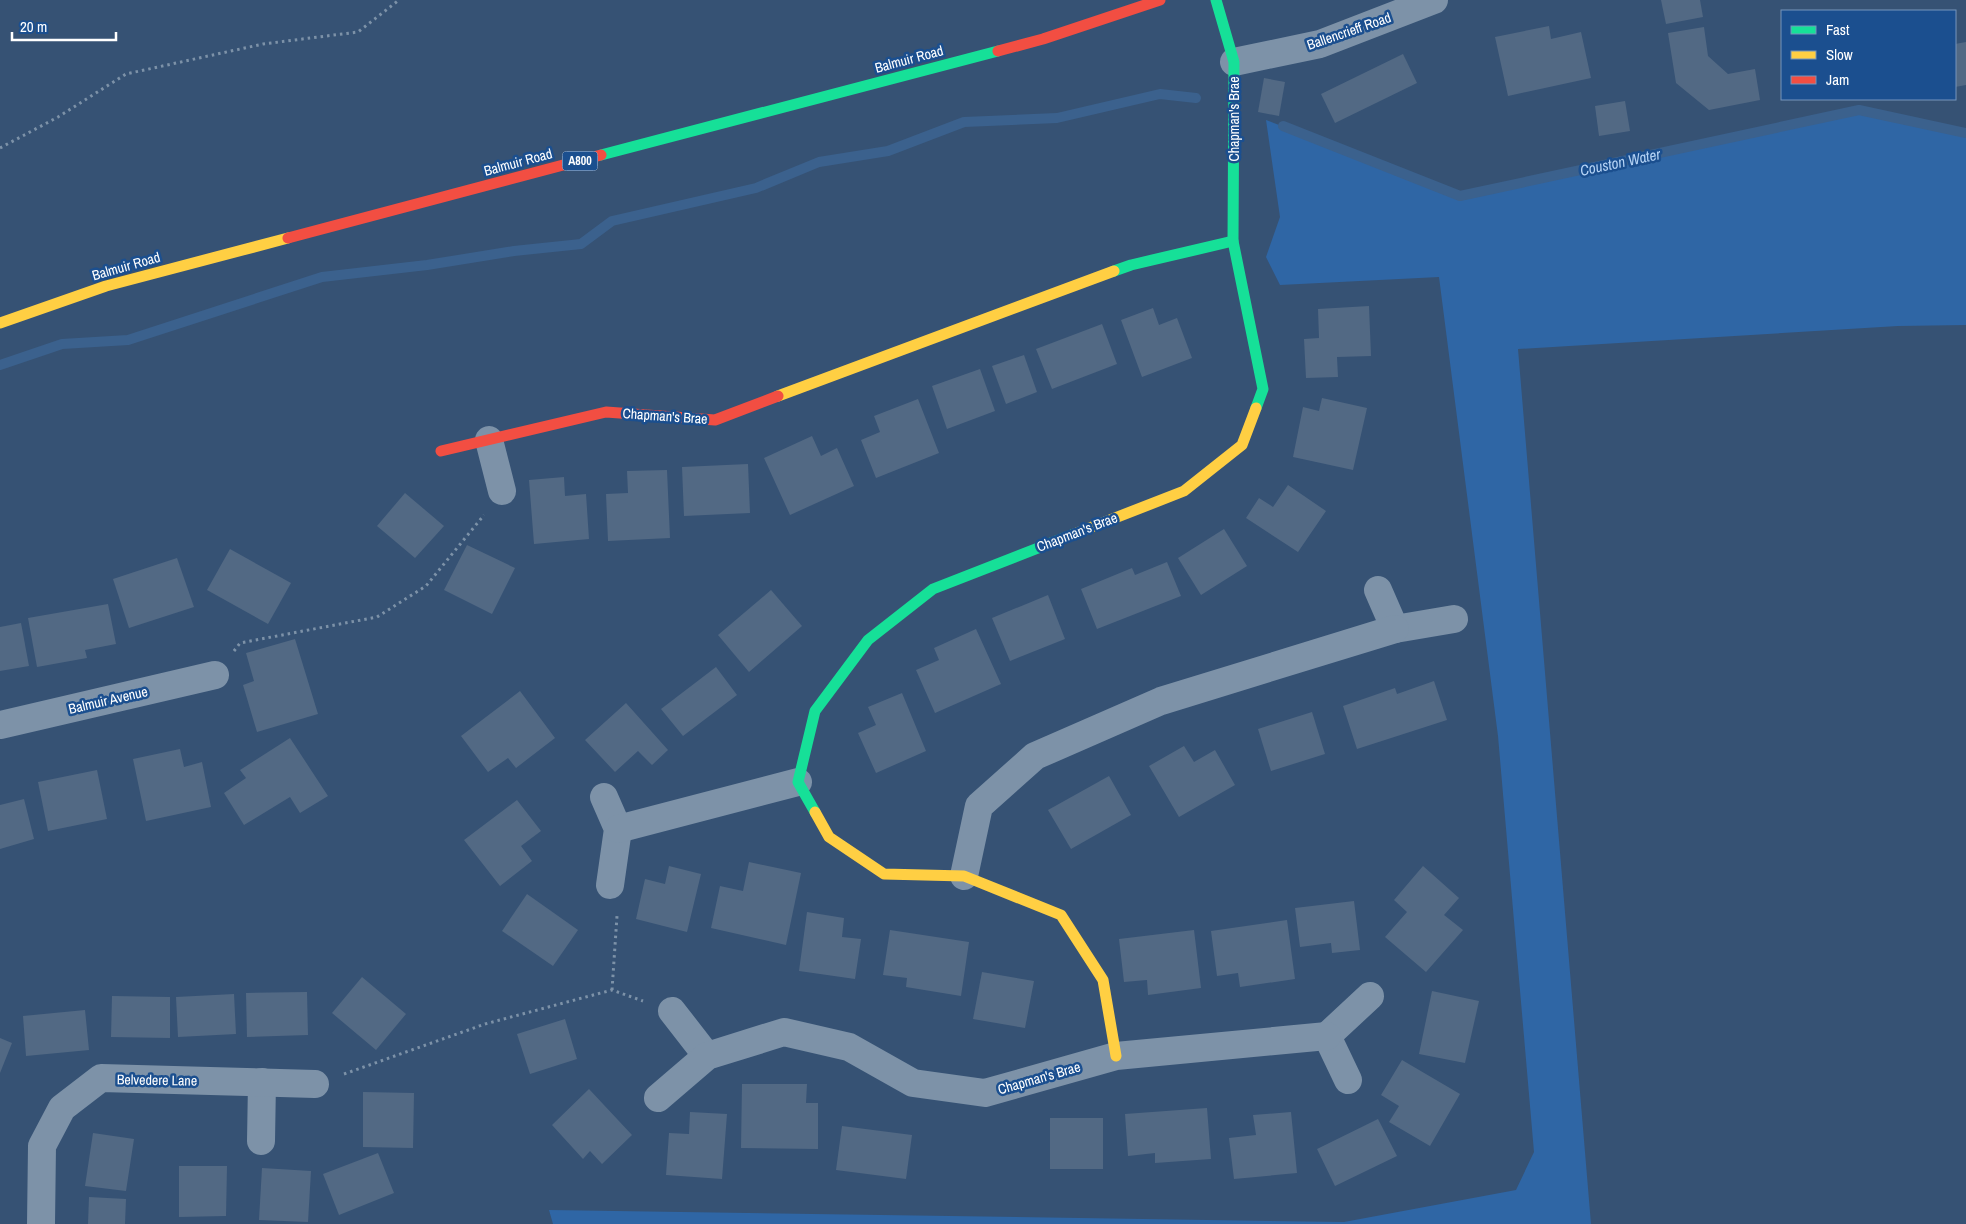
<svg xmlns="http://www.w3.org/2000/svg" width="1966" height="1224" font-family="'Archivo Narrow',sans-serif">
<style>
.green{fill:#2f66a5}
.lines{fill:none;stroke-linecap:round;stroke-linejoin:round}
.stream{stroke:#3b618d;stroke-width:10}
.building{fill:#526984}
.path{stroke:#7d92a8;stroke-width:3;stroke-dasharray:2.5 4;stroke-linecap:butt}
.street{stroke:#7d92a8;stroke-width:28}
.fast{stroke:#16e098;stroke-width:11}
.slow{stroke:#ffcf43;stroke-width:11}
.jam{stroke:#f24e42;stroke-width:11}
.labels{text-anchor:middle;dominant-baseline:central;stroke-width:5;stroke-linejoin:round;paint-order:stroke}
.shield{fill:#1b4f8f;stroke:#bbcadd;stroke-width:1}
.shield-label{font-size:12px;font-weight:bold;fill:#fff}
.street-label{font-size:14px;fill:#fff;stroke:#1b4f8f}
.water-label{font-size:15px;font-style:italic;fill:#b5d3f5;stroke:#1b4f8f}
</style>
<rect width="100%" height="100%" fill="#365274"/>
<!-- green -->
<path class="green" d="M1859 110 1966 133V325L1898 326 1518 349 1591 1224H553L549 1210 1344 1222 1516 1190 1534 1152 1498 736 1439 277 1280 285 1266 257 1280 217 1266 120 1460 196Z"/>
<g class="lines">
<!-- stream -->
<g class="stream">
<path d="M1283 126 1460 196 1859 110 1966 133"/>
<path d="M0 365 62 344 128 340 322 277 427 265 514 251 581 244 612 221 756 188 819 162 888 151 964 122 1057 118 1160 94 1196 98"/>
</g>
</g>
<!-- building -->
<g class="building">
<path d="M1661 0H1700L1703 17 1666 24Z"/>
<path d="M1549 26 1551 39 1581 32 1591 78 1508 96 1495 37Z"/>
<path d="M1704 27 1708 56 1728 74 1755 69 1760 100 1709 110 1676 83 1668 33Z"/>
<path d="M1966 42V85L1955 87V44Z"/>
<path d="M1403 54 1417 83 1335 123 1321 94Z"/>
<path d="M1264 78 1285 82 1279 116 1258 112Z"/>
<path d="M1625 101 1630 131 1599 136 1595 106Z"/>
<path d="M1369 306 1371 356 1337 357 1338 377 1306 378 1304 339 1319 338 1318 309Z"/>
<path d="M1153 308 1159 325 1177 318 1192 358 1142 377 1121 320Z"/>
<path d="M1102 324 1117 364 1052 389 1036 349Z"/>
<path d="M1024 355 1037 392 1006 404 992 366Z"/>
<path d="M980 369 995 411 947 429 932 386Z"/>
<path d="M1322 398 1367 408 1353 470 1293 457 1303 407 1319 411Z"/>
<path d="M918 399 939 453 876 478 861 440 880 432 874 416Z"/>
<path d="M812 436 821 456 837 448 854 486 790 515 764 458Z"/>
<path d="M748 464 750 513 684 516 682 467Z"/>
<path d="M667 470 670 538 608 541 606 494 628 493 627 471Z"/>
<path d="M564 477 565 496 586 494 589 539 534 544 529 480Z"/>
<path d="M1288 485 1326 511 1298 552 1246 518 1259 498 1273 507Z"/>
<path d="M405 493 444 526 415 558 377 526Z"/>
<path d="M1224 529 1247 566 1201 595 1178 558Z"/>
<path d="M467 545 515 568 492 614 444 590Z"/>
<path d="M230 549 291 583 268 624 207 590Z"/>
<path d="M177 558 194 607 129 628 113 579Z"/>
<path d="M1167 562 1181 596 1097 629 1081 589 1132 568 1135 575Z"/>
<path d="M771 590 802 626 749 672 718 635Z"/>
<path d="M1048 595 1065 639 1010 661 992 618Z"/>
<path d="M108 604 116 644 85 650 87 658 37 667 28 618Z"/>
<path d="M21 623 29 666 0 671V627Z"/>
<path d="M976 629 1001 684 935 713 916 670 939 660 934 648Z"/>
<path d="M295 639 318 714 257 732 243 685 254 681 246 653Z"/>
<path d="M716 667 737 695 683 736 661 709Z"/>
<path d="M1434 681 1447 720 1357 749 1343 706 1395 688 1397 694Z"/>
<path d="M520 691 555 738 516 768 508 758 488 772 461 736Z"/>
<path d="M902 693 926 751 876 773 858 733 876 725 868 707Z"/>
<path d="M626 703 668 750 652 765 638 751 615 772 585 740Z"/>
<path d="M1312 712 1325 754 1271 771 1258 729Z"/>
<path d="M290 738 328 796 300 813 290 797 244 825 224 793 246 778 240 770Z"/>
<path d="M1184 746 1194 762 1215 750 1235 785 1179 817 1149 766Z"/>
<path d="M180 749 184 767 202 762 211 807 146 821 133 759Z"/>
<path d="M97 770 107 819 48 831 38 782Z"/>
<path d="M1109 776 1131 815 1071 849 1048 810Z"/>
<path d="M24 799 34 839 0 849V805Z"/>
<path d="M517 800 541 831 521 846 532 861 500 886 464 840Z"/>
<path d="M749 862 801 873 786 945 711 928 720 886 743 891Z"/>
<path d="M669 866 701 874 687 932 636 919 645 879 665 884Z"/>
<path d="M1423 866 1459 898 1444 915 1463 930 1426 972 1385 937 1407 912 1394 900Z"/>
<path d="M527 894 578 930 553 966 502 931Z"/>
<path d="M1354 901 1360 950 1332 953 1331 943 1300 947 1295 908Z"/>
<path d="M807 912 844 918 842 937 861 939 855 979 799 971Z"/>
<path d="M1287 920 1295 979 1240 987 1238 973 1217 976 1211 931Z"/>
<path d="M890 930 969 942 961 996 906 987 907 978 883 975Z"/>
<path d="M1194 930 1201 988 1148 995 1147 980 1124 982 1119 939Z"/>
<path d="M982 972 1034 981 1025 1028 973 1019Z"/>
<path d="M362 977 406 1014 376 1050 332 1013Z"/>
<path d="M1432 991 1479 1001 1465 1063 1419 1054Z"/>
<path d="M307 992 308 1035 247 1037 246 993Z"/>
<path d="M234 994 236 1034 178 1037 176 997Z"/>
<path d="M112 996 170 997V1038L111 1037Z"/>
<path d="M85 1010 89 1050 26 1056 23 1016Z"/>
<path d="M565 1019 577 1059 530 1074 517 1034Z"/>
<path d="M0 1038 12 1043 0 1073Z"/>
<path d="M1402 1060 1460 1094 1430 1146 1389 1122 1399 1106 1381 1095Z"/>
<path d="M742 1084H807L806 1103H818V1149L741 1148Z"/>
<path d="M589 1089 632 1135 602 1164 590 1151 583 1159 552 1125Z"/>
<path d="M363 1092 414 1093 413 1148 363 1147Z"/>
<path d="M1207 1108 1211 1159 1155 1163V1153L1128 1156 1125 1114Z"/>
<path d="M690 1112 727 1114 722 1179 666 1175 669 1133 689 1134Z"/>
<path d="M1291 1112 1297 1173 1234 1179 1229 1138 1256 1135 1253 1115Z"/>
<rect x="1050" y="1118" width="53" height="51"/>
<path d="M1378 1119 1397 1156 1335 1186 1317 1149Z"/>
<path d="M842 1126 912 1135 906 1179 836 1170Z"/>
<path d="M93 1133 134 1139 126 1191 85 1186Z"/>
<path d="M378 1153 394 1193 339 1215 323 1174Z"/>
<path d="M179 1166H227L226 1216 179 1217Z"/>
<path d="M262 1168 311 1171 308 1222 259 1220Z"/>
<path d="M89 1197 126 1199 125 1224H88Z"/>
</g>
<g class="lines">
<!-- path -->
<g class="path">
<path d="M0 148 58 117 126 74 263 44 358 32 399 0"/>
<path d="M234 651 240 643 377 617 426 586 484 515"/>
<path d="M612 990 617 916"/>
<path d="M344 1074 485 1024 612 990 643 1001"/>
</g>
<!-- street -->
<g class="street">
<path d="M1234 62 1320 44 1434 0"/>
<path d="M489 440 502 491"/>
<path d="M1378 590 1395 629 1454 619"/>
<path d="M0 725 215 675"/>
<path d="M604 797 618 829 610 885"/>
<path d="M618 829 798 782"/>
<path d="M964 876 979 806 1035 756 1161 701 1395 629"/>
<path d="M672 1011 707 1056"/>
<path d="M1348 1080 1327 1036 1370 996"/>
<path d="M658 1098 707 1056 784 1032 849 1047 913 1083 985 1093 1116 1056 1327 1036"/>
<path d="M261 1141 262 1082"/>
<path d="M41 1224 42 1146 62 1108 101 1078 315 1084"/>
</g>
<!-- fast -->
<g class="fast">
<path d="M1216 0 1234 62 1233 241 1263 389 1256 408"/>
<path d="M601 155 998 51"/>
<path d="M1114 271 1131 265 1233 241"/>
<path d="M815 812 798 782 815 711 868 640 933 589 1074 534"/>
</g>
<!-- slow -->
<g class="slow">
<path d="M0 323 106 286 288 238"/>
<path d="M778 396 1114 271"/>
<path d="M1074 534 1184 491 1242 445 1256 408"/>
<path d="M815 812 829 837 884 874 964 876 1061 915 1103 980 1116 1056"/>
</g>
<!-- jam -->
<g class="jam">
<path d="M998 51 1043 39 1160 0"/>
<path d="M288 238 601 155"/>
<path d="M441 451 606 412 715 420 778 396"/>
</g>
</g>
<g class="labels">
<!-- shield labels -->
<rect class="shield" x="562.5" y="151.5" width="35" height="19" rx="4"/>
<g class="shield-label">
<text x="580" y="161">A800</text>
</g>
<!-- street labels -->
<g class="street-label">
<text transform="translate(1349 31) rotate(-19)">Ballencrieff Road</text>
<text transform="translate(909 59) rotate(-15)">Balmuir Road</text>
<text transform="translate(1234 119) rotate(-90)">Chapman's Brae</text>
<text transform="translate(518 162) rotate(-15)">Balmuir Road</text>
<text transform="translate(126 266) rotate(-16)">Balmuir Road</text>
<text transform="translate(665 416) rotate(4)">Chapman's Brae</text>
<text transform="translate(1077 532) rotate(-21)">Chapman's Brae</text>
<text transform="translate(108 700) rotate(-13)">Balmuir Avenue</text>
<text transform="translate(1039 1078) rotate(-16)">Chapman's Brae</text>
<text transform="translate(157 1080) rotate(1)">Belvedere Lane</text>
</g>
<!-- water labels -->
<g class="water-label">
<text transform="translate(1620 162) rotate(-12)">Couston Water</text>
</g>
</g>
<!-- legend -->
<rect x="1781" y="10" width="175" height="90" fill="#1b4f8f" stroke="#7695bc"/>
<rect x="1791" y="26" width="25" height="8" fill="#16e098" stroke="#7695bc"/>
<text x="1826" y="35" font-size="15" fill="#ffffff">Fast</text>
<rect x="1791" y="51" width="25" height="8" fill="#ffcf43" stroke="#7695bc"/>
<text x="1826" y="60" font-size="15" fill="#ffffff">Slow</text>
<rect x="1791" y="76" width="25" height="8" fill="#f24e42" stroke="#7695bc"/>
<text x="1826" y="85" font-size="15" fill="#ffffff">Jam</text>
<!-- scale -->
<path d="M12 32v8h104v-8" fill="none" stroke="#ffffff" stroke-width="2.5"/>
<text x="20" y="32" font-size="15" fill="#ffffff" stroke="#1b4f8f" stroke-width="4" paint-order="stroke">20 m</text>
</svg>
